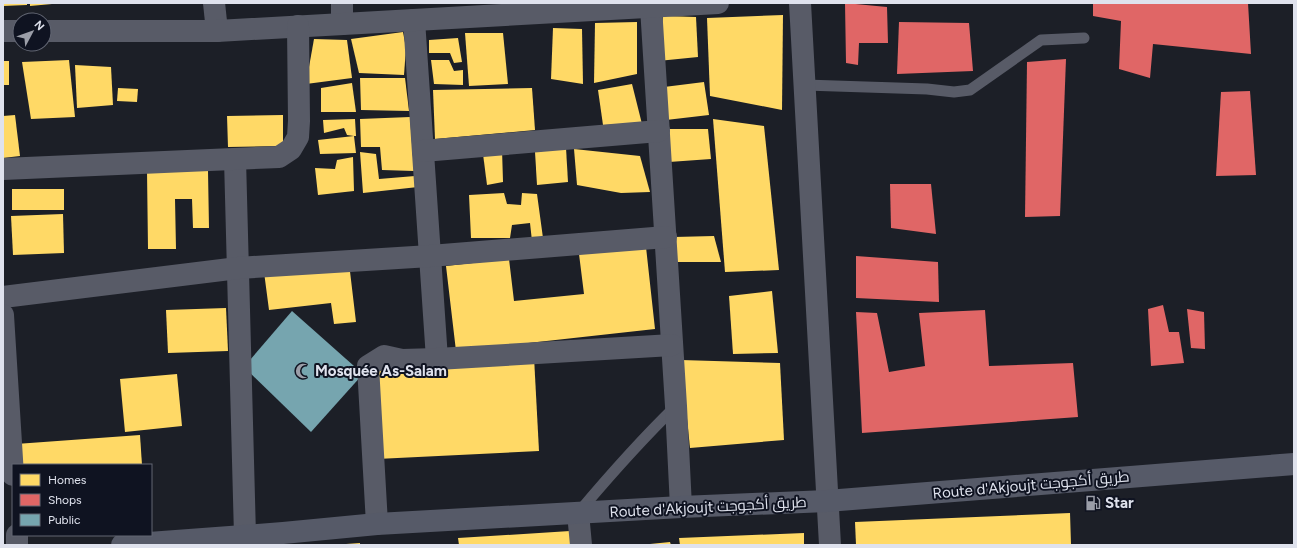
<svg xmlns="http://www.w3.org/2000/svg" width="1297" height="548" font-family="Figtree,Cairo,sans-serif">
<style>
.homes{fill:#ffd966}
.shops{fill:#e06666}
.public{fill:#76a5af}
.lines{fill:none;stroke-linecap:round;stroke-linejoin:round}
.service{stroke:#585b67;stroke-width:11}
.minor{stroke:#585b67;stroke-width:22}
.trunk{stroke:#565a68;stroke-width:22}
.labels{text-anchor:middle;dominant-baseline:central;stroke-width:4;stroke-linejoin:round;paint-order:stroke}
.poi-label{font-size:15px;font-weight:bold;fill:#dfe2ed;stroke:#0f1321;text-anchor:start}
.street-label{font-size:15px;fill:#dfe2ed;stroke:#0f1321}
</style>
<rect width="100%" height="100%" fill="#1c1f27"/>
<!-- homes -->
<g class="homes">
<path d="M3 3H27V5L3 6Z"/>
<path d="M30 3H52V4L30 6Z"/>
<path d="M783 15 782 110 710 96 707 18Z"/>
<path d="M663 16 696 17 698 57 658 61Z"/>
<path d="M637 22V74L594 83 595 23Z"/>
<path d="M553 28 582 29 583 84 551 79Z"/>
<path d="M403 32 406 48 404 75 359 73 351 39Z"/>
<path d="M465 33H503L508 84 469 86Z"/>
<path d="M458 38 462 62 454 63 450 53H429V40Z"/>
<path d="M314 39 347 40 352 78 306 84Z"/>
<path d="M69 60 75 117 31 119 22 62Z"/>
<path d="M431 60H449L454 71 463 70V85L434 84Z"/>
<rect x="3" y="61" width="6" height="24"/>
<path d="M75 65 111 67 113 105 77 108Z"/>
<path d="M360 78H405L409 111 361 110Z"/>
<path d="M704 82 709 115 666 120 664 87Z"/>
<path d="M352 83 356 112H321V88Z"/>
<path d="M632 84 642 124 603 125 598 90Z"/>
<path d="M118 88 138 89 137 102 117 101Z"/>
<path d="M532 88 535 130 435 139 433 90Z"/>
<path d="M15 115 20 156 3 158V116Z"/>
<path d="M283 115V146L228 147 227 116Z"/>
<path d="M410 117 414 171 382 170 380 147H361L360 119Z"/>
<path d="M355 119 356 136H354L356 153 320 154 318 140 354 136 347 135 344 128 324 133 323 120Z"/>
<path d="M713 119 764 126 779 270 725 272Z"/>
<path d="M669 129H708L711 159 669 162Z"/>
<path d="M566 148 568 182 537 185 535 152Z"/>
<path d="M574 149 640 156 650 192 621 193 577 185Z"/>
<path d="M502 150 503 182 487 185 483 154Z"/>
<path d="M360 152 376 154 379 179 415 176 418 187 363 193Z"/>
<path d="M353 157 354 191 318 195 315 168 335 169 337 160Z"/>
<path d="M147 171H208L209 228H193L192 199H175L176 249H148Z"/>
<rect x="12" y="189" width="52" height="21"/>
<path d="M504 193 507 204 521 205 522 193 537 194 543 238 532 241 530 223 512 225 510 238H471L469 195Z"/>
<path d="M63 214 64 253 13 255 11 216Z"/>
<path d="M714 236 721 262H673L674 237Z"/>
<path d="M646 247 655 329 456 351 446 266 509 259 514 301 584 294 579 254Z"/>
<path d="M349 263 356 322 334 324 331 303 269 310 264 272Z"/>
<path d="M772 291 778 353 733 354 729 296Z"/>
<path d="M226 308 228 351 168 353 166 310Z"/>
<path d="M534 357 539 451 377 459 372 366Z"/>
<path d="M681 360 780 363 784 440 690 448Z"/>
<path d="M177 374 182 426 125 432 120 379Z"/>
<path d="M140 435 142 465H17L16 444Z"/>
<path d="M1070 513 1071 545H856L855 522Z"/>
<path d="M570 531 571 545H459L458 538Z"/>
<path d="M804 533V545H680L679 538Z"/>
<path d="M670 542 671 545H650V544Z"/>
<path d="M360 543V545H346V544Z"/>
</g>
<!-- shops -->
<g class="shops">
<path d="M845 3 887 7 888 43H859L858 65 846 63Z"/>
<path d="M1093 3H1248L1251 54 1153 44 1150 78 1119 69 1121 21 1093 16Z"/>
<path d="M899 22 969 23 973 71 897 74Z"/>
<path d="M1066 59 1060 216 1025 217 1027 62Z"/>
<path d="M1250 91 1256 175 1216 176 1221 92Z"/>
<path d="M890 184H931L936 234 891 228Z"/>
<path d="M856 256 938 262 939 302 856 298Z"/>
<path d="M1163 305 1169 332H1179L1184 363 1151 366 1148 309Z"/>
<path d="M1187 309 1204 312 1205 349 1191 348Z"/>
<path d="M985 310 989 366 1073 363 1078 417 862 433 856 312 877 313 889 372 925 366 919 313Z"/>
</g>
<!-- public -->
<path class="public" d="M292 311 363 374 311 432 244 367Z"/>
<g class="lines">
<!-- service -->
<g class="service">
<path d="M805 85 927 89 954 92 970 90 1041 40 1084 38"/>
<path d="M578 513C610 475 641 440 676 406"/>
</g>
<!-- minor -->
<g class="minor">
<path d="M214 3 217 31"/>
<path d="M342 3V24"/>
<path d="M800 3 830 545"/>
<path d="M651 7 676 406 681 507"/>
<path d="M414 20 437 359"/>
<path d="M3 31H20"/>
<path d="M44 31H217L718 3"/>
<path d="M423 151 659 131"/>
<path d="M235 159 245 536"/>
<path d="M3 169 279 157 291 149 298 137 299 121 298 26"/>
<path d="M3 297 238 268 430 256 666 237"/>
<path d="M3 315 13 475"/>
<path d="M578 513 581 545"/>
<path d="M377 524 368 366 384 356 402 360 437 359 672 345"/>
<path d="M17 535V545"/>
</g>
<!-- trunk -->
<path class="trunk" d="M122 545 283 533 377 524 681 507 827 501 1294 464"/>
</g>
<!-- icons -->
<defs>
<g id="mosque-bare" transform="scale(1.2)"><path d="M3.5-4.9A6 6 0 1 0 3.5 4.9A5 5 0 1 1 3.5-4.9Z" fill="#9b9ea8" stroke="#0f1321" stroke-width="2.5" paint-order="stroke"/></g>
<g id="fuel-bare" transform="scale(1.2)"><path d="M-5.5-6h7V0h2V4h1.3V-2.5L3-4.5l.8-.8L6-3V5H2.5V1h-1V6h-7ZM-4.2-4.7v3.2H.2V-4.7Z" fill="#9b9ea8" stroke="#0f1321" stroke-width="2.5" paint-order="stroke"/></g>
</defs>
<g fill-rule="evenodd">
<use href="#mosque-bare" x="303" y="371"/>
<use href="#fuel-bare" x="1093" y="503"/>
</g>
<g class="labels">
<!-- poi labels -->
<g class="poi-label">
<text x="315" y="371">Mosquée As-Salam</text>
<text x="1105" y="503">Star</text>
</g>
<!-- street labels -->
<g class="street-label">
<text transform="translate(1031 485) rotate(-5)">Route d'Akjoujt طريق أكجوجت</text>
<text transform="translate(708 507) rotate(-3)">Route d'Akjoujt طريق أكجوجت</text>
</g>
</g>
<!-- border -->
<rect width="1297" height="548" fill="none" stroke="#dfe2ed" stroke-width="8"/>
<!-- legend -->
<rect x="12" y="464" width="140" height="72" fill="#0f1321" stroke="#626673"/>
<rect x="20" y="474" width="20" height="12" fill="#ffd966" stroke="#626673"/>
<text x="48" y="484" font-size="12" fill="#dfe2ed">Homes</text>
<rect x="20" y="494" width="20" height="12" fill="#e06666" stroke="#626673"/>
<text x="48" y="504" font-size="12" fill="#dfe2ed">Shops</text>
<rect x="20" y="514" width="20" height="12" fill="#76a5af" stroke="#626673"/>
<text x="48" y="524" font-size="12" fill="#dfe2ed">Public</text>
<!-- north arrow -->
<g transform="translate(32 32) rotate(49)"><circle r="19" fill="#0f1321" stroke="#626673"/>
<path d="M0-3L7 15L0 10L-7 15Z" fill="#9b9ea8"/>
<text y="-6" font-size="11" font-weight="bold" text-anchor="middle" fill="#dfe2ed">N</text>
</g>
</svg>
